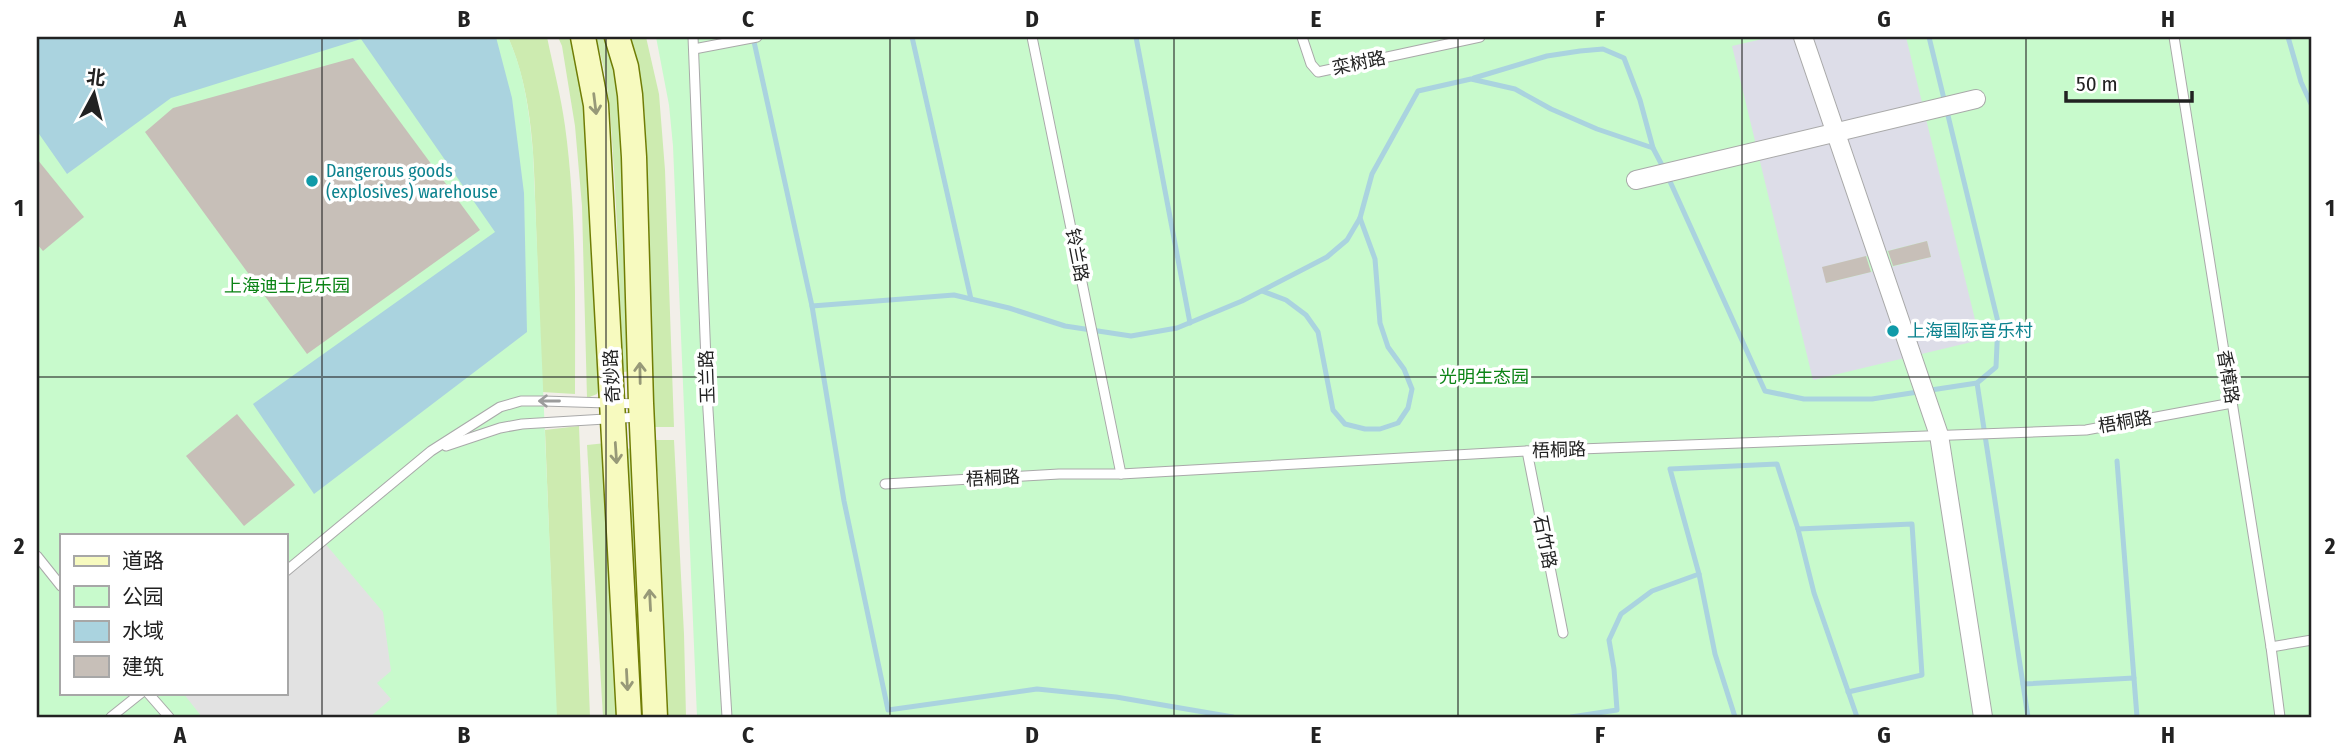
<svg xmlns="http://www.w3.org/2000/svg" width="2349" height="754" font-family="'Fira Sans Condensed','Noto Sans SC',sans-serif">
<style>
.grass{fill:#cdebb0}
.park{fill:#c8facc;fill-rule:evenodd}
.parking{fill:#e2e2e2}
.plaza{fill:#dddde8;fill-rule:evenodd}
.water{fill:#aad3df}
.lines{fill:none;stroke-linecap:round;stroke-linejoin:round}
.stream{stroke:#aad3df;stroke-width:5}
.building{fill:#c7bfb8}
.lane-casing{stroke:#a9a9a9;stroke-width:11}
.street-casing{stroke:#a9a9a9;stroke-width:20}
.secondary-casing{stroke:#707d05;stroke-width:27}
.lane{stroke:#fff;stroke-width:9}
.street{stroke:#fff;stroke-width:18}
.secondary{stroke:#f7fabf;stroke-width:24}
.oneway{stroke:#979978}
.oneway2{stroke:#9c9c9c}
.grid{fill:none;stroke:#222;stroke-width:2;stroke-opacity:0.55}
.culture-dot{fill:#0f9aa8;stroke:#fff;stroke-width:2.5}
.labels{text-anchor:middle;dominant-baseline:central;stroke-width:7;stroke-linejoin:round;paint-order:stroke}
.street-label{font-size:18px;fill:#222;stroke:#fff}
.culture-label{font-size:18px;fill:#0d838f;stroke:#fff;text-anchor:start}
.park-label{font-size:18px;fill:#0c8416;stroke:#fff}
.neatline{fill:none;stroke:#222;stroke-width:2.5}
.grid-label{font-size:23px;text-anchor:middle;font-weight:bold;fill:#222}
</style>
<rect width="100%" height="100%" fill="#f2efe9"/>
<!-- grass -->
<g class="grass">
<path d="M508 37H547C553 66 561 96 565 126 577 214 575 305 575 394L542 392C540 337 538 282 536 226 534 163 534 96 508 37Z"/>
<path d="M558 37H575L589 92 601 386 597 394 587 398 582 206 575 126 562 46Z"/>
<path d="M595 37H607L614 58 622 111 633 371 623 372C620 304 618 237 614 169 611 125 610 78 595 37Z"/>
<path d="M627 37H646L659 94 665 170 674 427H653L644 102Z"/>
<path d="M579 426 590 717H492L553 634 545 430Z"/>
<path d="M653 440H674L684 634 686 717H667L658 477Z"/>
<path d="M606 443 620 717H603L587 445Z"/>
<path d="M635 448 648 717H638L623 449Z"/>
</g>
<!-- park -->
<g class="park">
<path d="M37 37H508C525 74 529 112 533 152L557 717H37ZM61 535H285V693H61Z"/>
<path d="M656 37H2312V717H697L673 146 669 105Z"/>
</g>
<!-- parking -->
<path class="parking" d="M323 541 383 612 391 671 377 683 391 699 370 717H202L183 693H285V572Z"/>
<!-- plaza -->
<path class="plaza" d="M1771 37H1906L1980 340 1813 380 1732 46ZM1927 241 1931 257 1827 283 1823 267Z"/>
<!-- water -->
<path class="water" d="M37 37H496L512 98 524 193 527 332 314 494 253 404 495 232 361 39 171 98 67 174 37 131Z"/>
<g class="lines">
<!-- stream -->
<g class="stream">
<path d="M753 37 812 306 844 501 888 710 1037 689 1116 697 1233 717"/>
<path d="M912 37 971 299"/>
<path d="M1136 37 1190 323"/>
<path d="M2288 37 2301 82 2312 106"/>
<path d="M1474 78 1547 56 1580 51 1603 49 1624 58 1640 100 1653 148"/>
<path d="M1668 177 1765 391 1804 399H1872L1977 383 1996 367 1998 322 1929 37"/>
<path d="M1262 291 1286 300 1306 315 1318 332 1333 410 1345 424 1365 429H1380L1398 423 1408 408 1412 389 1404 369 1388 347 1380 323 1375 259 1360 218"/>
<path d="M812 306 954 295 1009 308 1065 326 1131 336 1177 328 1242 301 1327 257 1347 240 1360 218 1372 174 1418 91 1471 79 1515 89 1551 109 1597 129 1653 148 1664 169"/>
<path d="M1977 383 2028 717"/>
<path d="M2117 461 2137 717"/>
<path d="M1798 529 1814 593 1857 717"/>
<path d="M1699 574 1715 654 1735 717"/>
<path d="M2023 684 2134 678"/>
<path d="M1571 717 1617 710 1614 669 1609 640 1621 614 1652 591 1699 574 1670 469 1777 464 1798 529 1912 524 1922 675 1848 692"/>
</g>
</g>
<!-- building -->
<g class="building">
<path d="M353 58 480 230 307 354 145 132 173 108Z"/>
<path d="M37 159 84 217 43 251 37 244Z"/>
<path d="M1927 241 1931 257 1893 266 1888 251Z"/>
<path d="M1866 256 1871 272 1826 283 1822 267Z"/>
<path d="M237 414 295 485 244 526 186 456Z"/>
</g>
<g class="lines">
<!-- lane casing -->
<g class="lane-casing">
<g id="lane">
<path d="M693 37 708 410 727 717"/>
<path d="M1032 37 1121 474"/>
<path d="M1302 37 1311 64 1318 72 1480 37"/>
<path d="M2174 37 2271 647 2280 717"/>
<path d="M694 49 757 37"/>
<path d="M446 446 500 428 522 424 639 417"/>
<path d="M1527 451 1563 633"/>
<path d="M885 484 1059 474H1121L1527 451 2086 430 2232 403"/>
<path d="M37 556 61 586"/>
<path d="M285 572 431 451 500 407 521 401H543L639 404"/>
<path d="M2271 647 2312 640"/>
<path d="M148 693 169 717"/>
<path d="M111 717 141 693"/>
</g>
</g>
<!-- street casing -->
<g class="street-casing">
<g id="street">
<path d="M1803 37 1939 435 1983 717"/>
<path d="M1636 180 1976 99"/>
</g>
</g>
<!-- secondary casing -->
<g class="secondary-casing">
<g id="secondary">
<path d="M583 37 596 105 629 717"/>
<path d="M617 37 626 67 630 95 634 157 641 403 655 717"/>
</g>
</g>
<!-- lane -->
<use href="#lane" class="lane"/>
<!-- street -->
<use href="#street" class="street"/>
<!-- secondary -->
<use href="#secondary" class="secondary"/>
</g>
<!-- one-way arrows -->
<defs><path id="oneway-shaft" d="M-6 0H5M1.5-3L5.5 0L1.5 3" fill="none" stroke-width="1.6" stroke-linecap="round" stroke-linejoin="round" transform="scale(1.75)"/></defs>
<g class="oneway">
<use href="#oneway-shaft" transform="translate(595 104) rotate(83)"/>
<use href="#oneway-shaft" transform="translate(640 373) rotate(-91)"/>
<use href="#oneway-shaft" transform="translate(616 453) rotate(86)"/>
<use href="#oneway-shaft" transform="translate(650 600) rotate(-93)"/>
<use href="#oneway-shaft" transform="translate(627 680) rotate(87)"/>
</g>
<use class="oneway2" href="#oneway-shaft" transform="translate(549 401) rotate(-180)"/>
<!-- grid -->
<path class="grid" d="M322 37V717M606 37V717M890 37V717M1174 37V717M1458 37V717M1742 37V717M2026 37V717M37 377H2312"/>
<!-- markers -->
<g class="culture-dot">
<circle cx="312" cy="181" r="7"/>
<circle cx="1893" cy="331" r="7"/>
</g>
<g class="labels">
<!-- street labels -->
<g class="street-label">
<text transform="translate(1359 63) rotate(-12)">栾树路</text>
<text transform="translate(1077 255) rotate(79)">铃兰路</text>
<text transform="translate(612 376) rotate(-93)">奇妙路</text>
<text transform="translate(707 377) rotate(-92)">玉兰路</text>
<text transform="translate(2228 377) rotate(81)">香樟路</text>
<text transform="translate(2125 422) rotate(-10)">梧桐路</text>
<text transform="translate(1559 450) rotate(-2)">梧桐路</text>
<text transform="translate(993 478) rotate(-3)">梧桐路</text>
<text transform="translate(1545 542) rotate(79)">石竹路</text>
</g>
<!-- culture labels -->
<g class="culture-label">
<text x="326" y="171">Dangerous goods<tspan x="326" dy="21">(explosives) warehouse</tspan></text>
<text x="1907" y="331">上海国际音乐村</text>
</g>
<!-- park labels -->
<g class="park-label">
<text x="287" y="286">上海迪士尼乐园</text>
<text x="1484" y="377">光明生态园</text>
</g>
</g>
<!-- border -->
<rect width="2349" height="754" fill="none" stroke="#ffffff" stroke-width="77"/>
<!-- legend -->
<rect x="60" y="534" width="228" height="161" fill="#ffffff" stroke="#a7a7a7" stroke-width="2"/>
<rect x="74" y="556" width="35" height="10" fill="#f7fabf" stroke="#a7a7a7" stroke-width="2"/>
<text x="122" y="568" font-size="21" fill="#222222">道路</text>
<rect x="74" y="586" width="35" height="21" fill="#c8facc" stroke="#a7a7a7" stroke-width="2"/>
<text x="122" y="604" font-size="21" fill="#222222">公园</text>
<rect x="74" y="621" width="35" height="21" fill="#aad3df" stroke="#a7a7a7" stroke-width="2"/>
<text x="122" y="638" font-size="21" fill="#222222">水域</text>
<rect x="74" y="656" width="35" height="21" fill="#c7bfb8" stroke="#a7a7a7" stroke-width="2"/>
<text x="122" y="674" font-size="21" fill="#222222">建筑</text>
<!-- north arrow -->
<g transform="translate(94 94) rotate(7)" stroke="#ffffff" stroke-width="5" paint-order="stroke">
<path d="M0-5L12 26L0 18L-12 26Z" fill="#222222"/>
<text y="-10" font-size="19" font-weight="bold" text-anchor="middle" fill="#222222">北</text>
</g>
<!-- scale -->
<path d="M2066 91v10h126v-10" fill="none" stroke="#222222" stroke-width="3.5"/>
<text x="2076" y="91" font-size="21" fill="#222222" stroke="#ffffff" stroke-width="5" paint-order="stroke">50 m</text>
<rect x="38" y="38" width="2272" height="678" class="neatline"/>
<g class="grid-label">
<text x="180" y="27">A</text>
<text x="464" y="27">B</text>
<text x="748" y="27">C</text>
<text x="1032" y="27">D</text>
<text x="1316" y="27">E</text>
<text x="1600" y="27">F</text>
<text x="1884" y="27">G</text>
<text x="2168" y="27">H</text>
<text x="19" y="216">1</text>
<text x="2330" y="216">1</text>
<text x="19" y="554">2</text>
<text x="2330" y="554">2</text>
<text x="180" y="743">A</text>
<text x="464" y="743">B</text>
<text x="748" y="743">C</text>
<text x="1032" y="743">D</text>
<text x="1316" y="743">E</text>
<text x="1600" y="743">F</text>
<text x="1884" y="743">G</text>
<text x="2168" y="743">H</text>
</g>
</svg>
